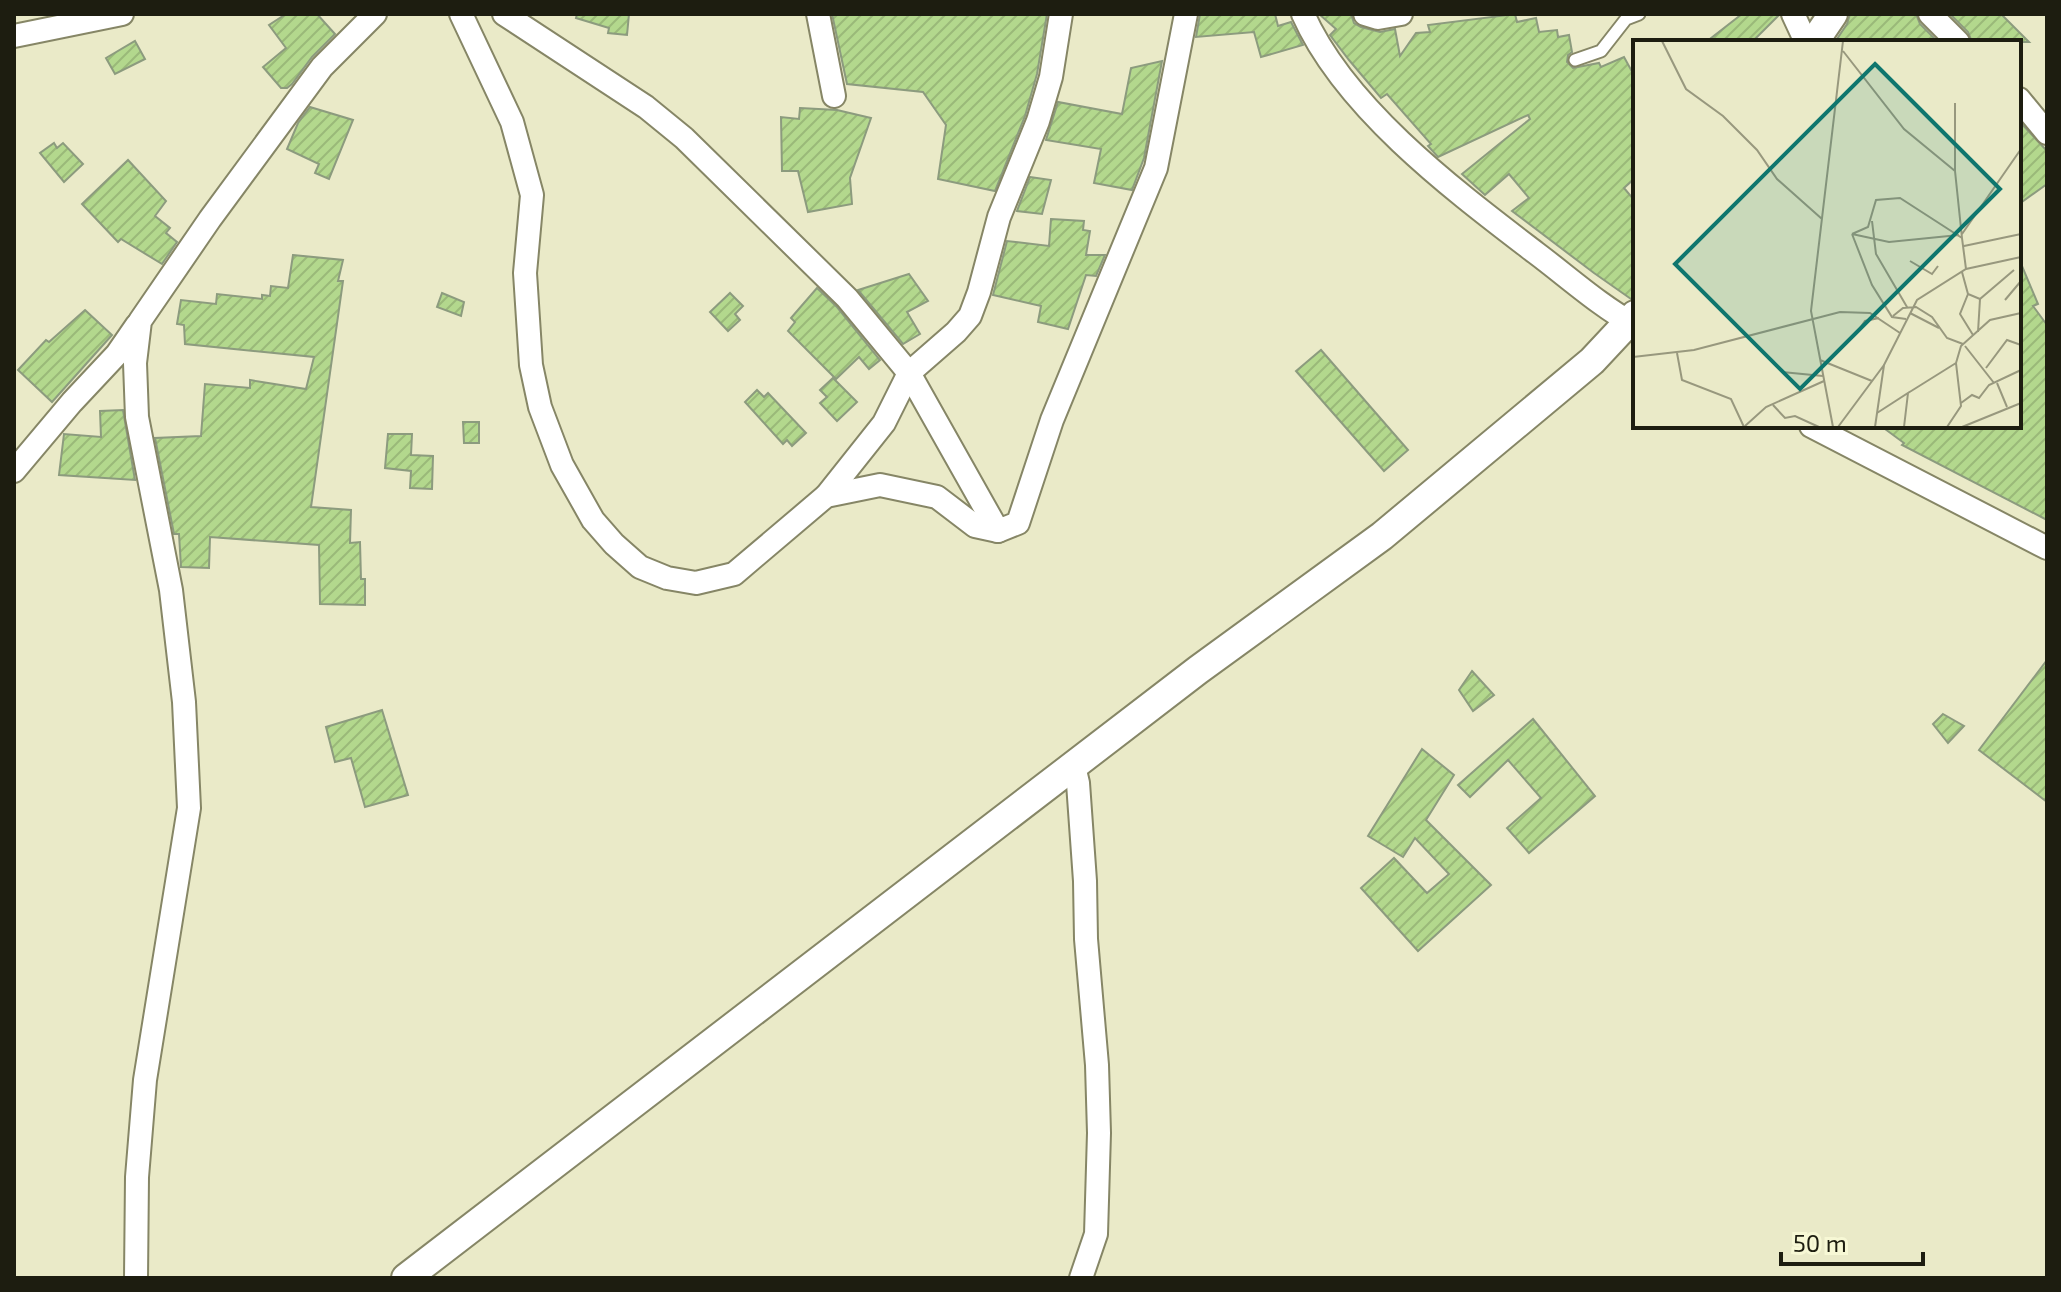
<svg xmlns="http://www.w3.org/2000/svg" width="2061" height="1292" font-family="'Exo 2',sans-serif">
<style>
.building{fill:url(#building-hatch);stroke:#8c9b7e;stroke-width:2}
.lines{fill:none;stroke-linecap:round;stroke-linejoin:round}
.service-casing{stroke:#868666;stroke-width:15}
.minor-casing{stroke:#868666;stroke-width:26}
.tertiary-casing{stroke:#868666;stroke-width:32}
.service{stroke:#fff;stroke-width:11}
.minor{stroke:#fff;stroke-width:22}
.tertiary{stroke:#fff;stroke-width:28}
.inset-road{fill:none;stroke:#98987e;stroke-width:2}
.view{fill:#0f766e;fill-opacity:0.15;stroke:#0f766e;stroke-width:4}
.inset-edge{fill:none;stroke:#1d1d10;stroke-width:4}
</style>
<defs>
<pattern id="building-hatch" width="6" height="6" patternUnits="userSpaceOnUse" patternTransform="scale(2)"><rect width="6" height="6" fill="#b3d88d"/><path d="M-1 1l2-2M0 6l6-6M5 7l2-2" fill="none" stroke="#9ab979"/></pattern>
</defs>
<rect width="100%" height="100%" fill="#eaeac8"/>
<!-- building -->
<g class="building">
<path d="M286 14H317L335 34 312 57 292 84 287 88H281L263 67 286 48 269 25Z"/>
<path d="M577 14H629L627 35 608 33 609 28 576 18Z"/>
<path d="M832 14H1047L1037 74 1025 116 995 191 938 179 946 125 923 92 847 84Z"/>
<path d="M1200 14H1275L1278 26 1291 22 1303 45 1261 57 1254 32 1196 37Z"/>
<path d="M1319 14H1351L1354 23 1361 27 1380 32 1395 29 1400 56 1416 33 1430 32 1428 25 1515 14 1517 22 1536 18 1539 32 1557 30 1558 37 1569 35 1572 52 1568 55 1567 62 1573 68 1599 63 1601 67 1624 57 1635 77V178L1624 188 1635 201V298L1631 299 1594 273 1512 211 1529 198 1509 174 1485 195 1462 174 1530 119 1528 115 1438 157 1428 146 1431 144 1387 94 1381 98 1349 60 1330 35 1336 29Z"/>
<path d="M1742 14 1779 15 1752 42H1706Z"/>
<path d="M1850 14H1916L1920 24 1938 42H1835L1847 24Z"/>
<path d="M1950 14H2001L2029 42H1972L1968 32Z"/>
<path d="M135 41 145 59 115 74 106 58Z"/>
<path d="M1162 61 1144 158 1132 190 1094 183 1101 149 1046 140 1058 102 1122 114 1131 68Z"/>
<path d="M310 107 353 120 329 179 315 173 319 164 287 149 298 123Z"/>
<path d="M800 108 837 110 871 118 850 178 852 204 808 212 798 171H782L781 117 799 119Z"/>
<path d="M2019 121 2047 151V184L2019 204Z"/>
<path d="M54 143 57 148 63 143 83 164 64 182 40 153Z"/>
<path d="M128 160 166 201 155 216 170 228 166 233 177 242 162 264 121 239 118 242 82 204Z"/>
<path d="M1030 177 1051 180 1042 214 1017 211Z"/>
<path d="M1051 219 1084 221 1083 230 1090 231 1086 255H1105L1096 276 1086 275 1068 329 1038 322 1041 306 993 295 1007 241 1049 246Z"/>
<path d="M293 255 343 260 338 281H343L311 507 351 510 350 543 360 542 361 579H365V605L320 604 319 545 210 537 209 568 181 567 179 534H174L155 438 201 436 205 384 250 388V380L306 389 314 357 185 344 184 325 177 324 181 300 216 304 217 294 262 299V295L270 296 271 286 288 288Z"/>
<path d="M2019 259 2038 304 2033 306 2047 325V520L1902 445 1904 443 1881 426H2019Z"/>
<path d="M909 274 928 301 907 312 920 334 903 344 858 290Z"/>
<path d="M817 288 837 307 880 360 869 369 859 357 836 379 788 331 795 322 791 318Z"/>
<path d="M442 293 464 302 461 316 437 307Z"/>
<path d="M730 293 743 306 735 314 740 320 728 331 710 312Z"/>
<path d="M85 310 112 335 52 402 18 370 46 340 49 342Z"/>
<path d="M1321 350 1408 450 1384 471 1296 371Z"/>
<path d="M833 378 857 402 837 421 820 403 827 397 820 390Z"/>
<path d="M757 390 764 397 768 393 806 433 792 446 787 440 783 444 745 402Z"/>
<path d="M123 410 135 480 59 475 64 434 101 437 100 411Z"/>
<path d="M463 422H479V443H464Z"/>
<path d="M388 434H412L411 455 433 456 432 489 410 488 411 471 385 468Z"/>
<path d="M2047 660V802L1979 750Z"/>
<path d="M1472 671 1494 695 1473 711 1459 690Z"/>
<path d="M382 710 408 795 365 807 351 758 335 762 326 727Z"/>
<path d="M1943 714 1964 726 1948 743 1933 724Z"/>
<path d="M1533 719 1595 796 1529 853 1507 828 1541 798 1508 760 1470 797 1458 785Z"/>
<path d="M1422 749 1454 775 1426 820 1491 885 1418 951 1361 888 1394 858 1427 893 1449 874 1415 838 1403 857 1368 836Z"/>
</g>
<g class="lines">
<!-- service casing -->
<g class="service-casing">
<path id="service" d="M1575 60 1601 51 1626 19 1639 14"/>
</g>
<!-- minor casing -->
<g class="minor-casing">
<g id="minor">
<path d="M461 14 512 122 532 195 525 273 531 365 540 407 562 465 593 520 614 544 640 567 667 578 696 583 734 574 826 496 880 485 937 497 975 526 998 531 1018 523 1052 420 1156 168 1186 14"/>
<path d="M504 14 646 107 684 138 847 298 909 373 998 531"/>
<path d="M818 14 834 96"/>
<path d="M1303 14C1345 109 1455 191 1536 253 1568 277 1600 306 1635 325"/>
<path d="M1365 14 1378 18 1401 14"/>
<path d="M1793 14 1806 42"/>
<path d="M1930 14 1958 42"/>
<path d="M14 36 122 14"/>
<path d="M2019 99 2047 133"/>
<path d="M1811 426 2047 548"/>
<path d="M14 471 72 402 117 354 137 325"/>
<path d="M826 496 884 423 909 373 956 332 970 316 979 292 999 217 1038 121 1051 77 1061 14"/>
<path d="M1074 766 1078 783 1085 881 1086 939 1097 1065 1099 1133 1096 1234 1081 1278"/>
<path d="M136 1278 137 1177 145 1080 189 808 184 702 171 590 137 417 135 363 140 321 210 219 322 67 375 14"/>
</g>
</g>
<!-- tertiary casing -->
<g class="tertiary-casing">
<g id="tertiary">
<path d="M1814 42 1833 14"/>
<path d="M406 1278 1198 670 1382 536 1592 361 1635 315"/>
</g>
</g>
<!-- service -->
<use href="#service" class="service"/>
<!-- minor -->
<use href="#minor" class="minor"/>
<!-- tertiary -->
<use href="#tertiary" class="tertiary"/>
</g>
<!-- overview -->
<g transform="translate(1633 40)">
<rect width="388" height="388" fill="#eaeac8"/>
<path class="inset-road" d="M29 1 53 49 90 76 124 110 144 139 189 179M210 11 271 89 322 131 329 198M322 63V131M239 181 243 214 274 267M219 194 235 187 243 160 267 158 329 198 333 229M219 194 256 202 326 195M219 194 239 245 259 277 273 279M329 194 388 109M331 206 388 194M277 221 299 234 305 226M329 232 335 254 347 259M335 254 327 274 340 295M372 260 388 241M277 273 306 288M260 276 270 268 283 267 299 277 314 298 330 304M225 291 232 281 246 278M345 292 347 259 381 230M332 306 361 343M44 313 49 340 98 359 111 387M0 317 61 310 207 272 237 273 267 293M187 320 239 341M353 328 374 300 388 305M149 332 190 336M364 343 374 367M275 353 323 323M328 363 339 355 346 358 356 345 388 330M140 365 152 378 162 376 186 387M244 373 275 353 271 387M112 386 133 367 191 341M200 387 178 271 210 1M205 387 251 325 284 260 333 229 388 217M242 387 251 325M314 387 328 366 323 323 328 306 357 280 388 273M329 387 388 363"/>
<path class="view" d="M242 24 367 149 167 349 42 224Z"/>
<rect width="388" height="388" class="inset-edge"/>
</g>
<!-- border -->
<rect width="2061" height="1292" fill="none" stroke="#1d1d10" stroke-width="32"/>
<!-- scale -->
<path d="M1781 1252v12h142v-12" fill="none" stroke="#1d1d10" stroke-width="4"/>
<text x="1793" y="1252" font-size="24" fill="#1d1d10" stroke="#f7f8d5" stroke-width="6" paint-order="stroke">50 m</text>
</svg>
